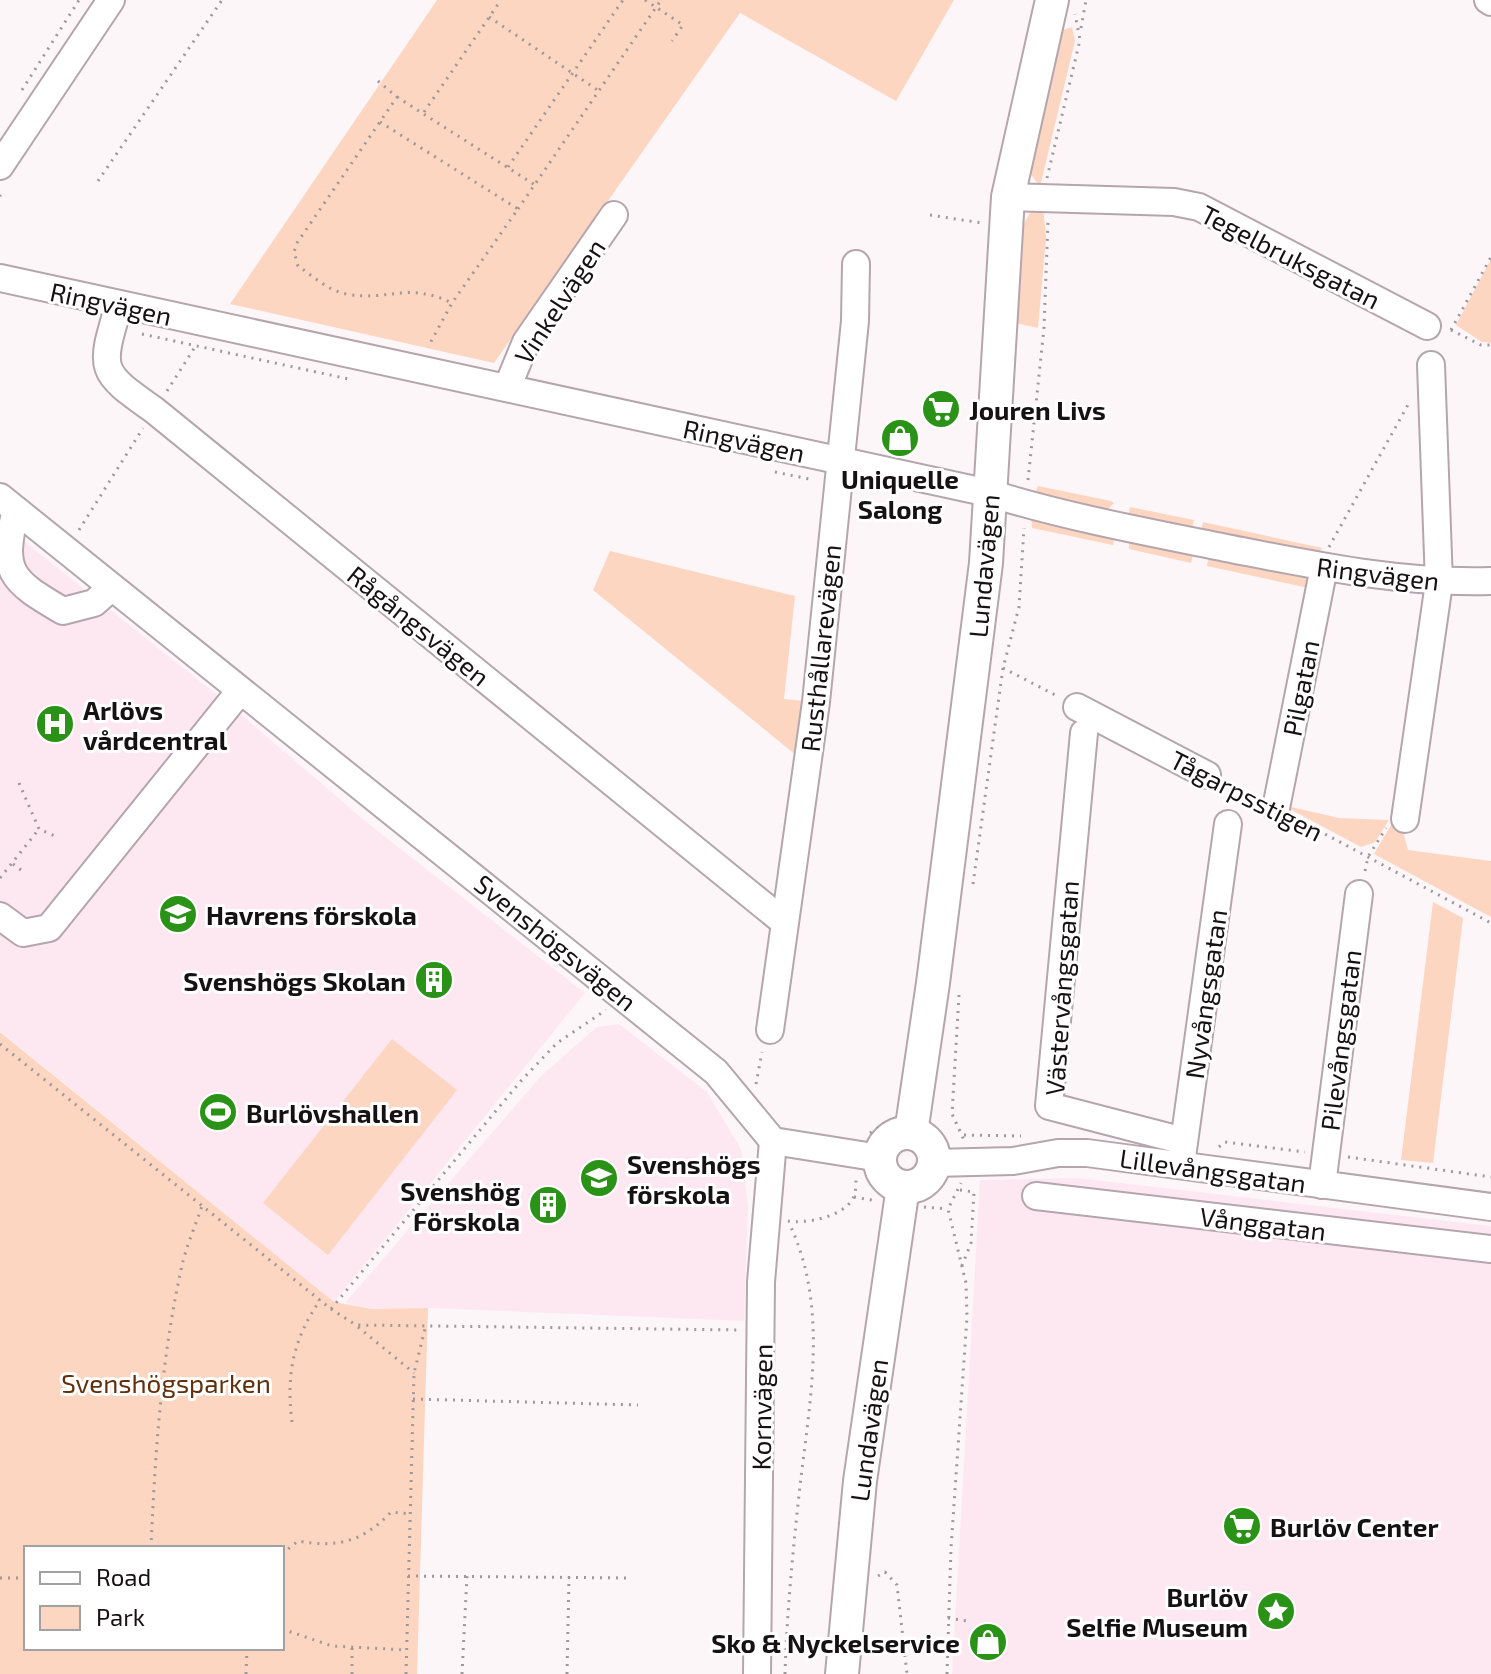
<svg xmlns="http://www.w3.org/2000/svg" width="1491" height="1674" font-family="'Exo 2',sans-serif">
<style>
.built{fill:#fde8f1}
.green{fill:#fcd6c1;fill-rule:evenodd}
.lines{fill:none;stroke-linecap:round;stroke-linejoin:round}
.minor-casing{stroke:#b5a5ac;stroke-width:30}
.major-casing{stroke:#b5a5ac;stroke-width:36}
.path{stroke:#9e989a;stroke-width:3;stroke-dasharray:2 6;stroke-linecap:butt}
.minor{stroke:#fff;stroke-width:26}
.major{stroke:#fff;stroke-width:32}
.labels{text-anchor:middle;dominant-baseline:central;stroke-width:6;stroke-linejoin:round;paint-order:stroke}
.street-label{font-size:26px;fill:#161113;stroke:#fff}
.poi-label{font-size:26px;font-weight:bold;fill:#161113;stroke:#fff;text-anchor:start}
.park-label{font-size:26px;fill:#622f0b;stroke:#fff}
</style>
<rect width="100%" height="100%" fill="#fdf6f9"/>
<!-- built -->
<g class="built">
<path d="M0 522 231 706 370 825 585 993 334 1302 0 1031Z"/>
<path d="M619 1024 707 1092 741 1149 748 1206 744 1321 428 1308 372 1309 345 1303 541 1076 597 1027Z"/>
<path d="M1077 1178 1491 1226V1674H952L980 1180Z"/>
</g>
<!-- green -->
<g class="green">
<path d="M437 0H954L896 101 740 13 494 363 230 304Z"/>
<path d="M1072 27 1075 41 1040 187 1030 173 1059 31Z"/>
<path d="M1043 207 1046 237 1038 328 1015 323 1023 225 1031 211Z"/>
<path d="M1491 259V343L1482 342 1456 325Z"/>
<path d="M1038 486 1111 501 1114 503 1106 511 1034 495Z"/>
<path d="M1130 507 1194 520 1192 529 1128 516Z"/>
<path d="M1031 516 1115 536 1113 545 1032 528Z"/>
<path d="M1203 522 1322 548 1317 557 1201 532Z"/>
<path d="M1129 537 1194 551 1191 563 1129 549Z"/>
<path d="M610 551 795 596 784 699 816 702 807 764 593 590Z"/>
<path d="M1209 555 1308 577 1313 589 1207 566Z"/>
<path d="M1282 805 1339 818 1389 820 1375 842 1361 847Z"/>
<path d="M1401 824 1408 850 1491 861V917L1374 854 1391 825Z"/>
<path d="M1433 902 1463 918 1433 1163 1401 1160Z"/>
<path d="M0 1032 334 1302 372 1309 428 1308 417 1674H0ZM282 1548V1648H26V1548Z"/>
<path d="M392 1039 457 1090 328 1255 263 1203Z"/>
</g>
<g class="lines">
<!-- minor casing -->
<g class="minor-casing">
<g id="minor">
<path d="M1488 0 1491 2"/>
<path d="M0 166 111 0"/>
<path d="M1008 197 1174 202 1199 207 1427 326"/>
<path d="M0 278 989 493C1066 517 1147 532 1226 548 1314 565 1401 584 1491 581"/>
<path d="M119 305C99 371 99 371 154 410L784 922"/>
<path d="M507 388 526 342 614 215"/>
<path d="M0 497 716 1072 773 1141 880 1158"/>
<path d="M16 510C0 572 10 580 63 611L94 603 111 588"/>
<path d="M1077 707 1207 775"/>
<path d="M1084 733 1049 1106 1184 1141"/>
<path d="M1276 808 1324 567"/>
<path d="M1405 819 1439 583 1431 365"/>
<path d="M0 916 23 933 49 928 240 691"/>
<path d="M770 1030 816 702 855 321 856 264"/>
<path d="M1182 1157 1228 824"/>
<path d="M934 1163 1013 1161 1058 1153H1087L1491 1207"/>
<path d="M1322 1185 1359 894"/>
<path d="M1036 1196 1491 1249"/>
<path d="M757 1674 761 1282 773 1141"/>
</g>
</g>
<!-- major casing -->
<g class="major-casing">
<g id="major">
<path d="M911 1133 933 983 986 563 1008 197 1052 0"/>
<circle cx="907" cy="1160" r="27"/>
<path d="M842 1674 860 1481 903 1187"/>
</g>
</g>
<!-- path -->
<g class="path">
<path d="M645 0 683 25 672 41"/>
<path d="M489 17 599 91"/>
<path d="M1081 28 1086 0"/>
<path d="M378 81 397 97 297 243 294 252 298 266C313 276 328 291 347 294 388 302 407 281 452 303"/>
<path d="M22 90 79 0"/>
<path d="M397 97 535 185"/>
<path d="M424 112 501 0"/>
<path d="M380 122 518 209 452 303 428 347"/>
<path d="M508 167 623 0"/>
<path d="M1047 178 1080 40 1075 14"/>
<path d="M98 181 222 0"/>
<path d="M0 196 1 195"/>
<path d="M518 209 661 0"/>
<path d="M930 215 982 223"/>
<path d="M1451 330 1491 257"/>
<path d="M1451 330 1481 345H1491"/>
<path d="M142 334 353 380"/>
<path d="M167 391 195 347"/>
<path d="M775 472 814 480"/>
<path d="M1028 480 1044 328 1048 221"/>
<path d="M79 530 143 428"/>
<path d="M1329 547 1409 403"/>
<path d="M1003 668 1059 697"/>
<path d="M19 783 39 829 57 837"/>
<path d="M1225 784 1254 798"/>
<path d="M1230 803 1231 787"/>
<path d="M1297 819 1491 923"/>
<path d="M13 864 25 873"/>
<path d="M1365 871 1368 857 1386 828"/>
<path d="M0 878 39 829"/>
<path d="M973 884 1003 668 1019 607 1024 528"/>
<path d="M959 995 952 1114 964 1140"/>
<path d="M0 1044 331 1309 356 1325 739 1330"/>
<path d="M756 1084 762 1052"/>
<path d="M870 1133 887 1122"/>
<path d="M964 1135 1021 1136"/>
<path d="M1219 1147 1225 1142 1305 1152"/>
<path d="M1348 1157 1491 1177"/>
<path d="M960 1190 974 1192 971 1243 961 1268"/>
<path d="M854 1197 877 1201"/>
<path d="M924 1207 948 1209"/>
<path d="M788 1221C805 1224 844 1217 853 1198 856 1193 856 1185 856 1179"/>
<path d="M331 1309 520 1082 557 1043 606 1010"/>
<path d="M358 1327 414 1373"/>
<path d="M413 1399 638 1405"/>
<path d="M292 1422C286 1374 293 1340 320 1300"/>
<path d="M151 1548C155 1456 161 1361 181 1270 185 1249 195 1227 202 1206"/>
<path d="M282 1554 298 1541C337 1548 363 1542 391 1512L410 1514"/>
<path d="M408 1576 631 1578"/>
<path d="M878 1576 885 1572 897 1585 907 1674"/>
<path d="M0 1578H26"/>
<path d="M948 1618 967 1621"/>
<path d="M282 1629 332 1646 406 1650"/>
<path d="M246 1674 247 1648"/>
<path d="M352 1674V1647"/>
<path d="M406 1674 414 1373 426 1325"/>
<path d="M462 1674 467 1576"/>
<path d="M567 1674 569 1577"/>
<path d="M785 1674C787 1611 793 1549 800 1486 810 1399 829 1306 789 1223"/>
<path d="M947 1674 951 1548 967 1317 966 1283 948 1209 961 1183"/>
</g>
<!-- minor -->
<use href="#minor" class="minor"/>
<!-- major -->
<use href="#major" class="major"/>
</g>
<!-- icons -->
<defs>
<g id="supermarket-disc" transform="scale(2)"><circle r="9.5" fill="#2a9216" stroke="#fff"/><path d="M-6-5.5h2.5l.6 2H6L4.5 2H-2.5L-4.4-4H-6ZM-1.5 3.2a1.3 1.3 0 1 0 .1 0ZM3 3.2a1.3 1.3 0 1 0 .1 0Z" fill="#fff"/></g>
<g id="shop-disc" transform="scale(2)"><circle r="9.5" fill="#2a9216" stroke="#fff"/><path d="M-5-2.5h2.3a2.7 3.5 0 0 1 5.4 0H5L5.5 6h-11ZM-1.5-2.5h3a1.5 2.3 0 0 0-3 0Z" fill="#fff"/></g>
<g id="hospital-disc" transform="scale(2)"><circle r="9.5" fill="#2a9216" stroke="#fff"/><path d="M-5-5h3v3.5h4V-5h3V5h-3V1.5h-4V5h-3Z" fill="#fff"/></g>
<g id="school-disc" transform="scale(2)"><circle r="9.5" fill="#2a9216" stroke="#fff"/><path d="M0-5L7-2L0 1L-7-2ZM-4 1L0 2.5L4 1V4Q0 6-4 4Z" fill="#fff"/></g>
<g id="building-disc" transform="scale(2)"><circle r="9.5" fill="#2a9216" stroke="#fff"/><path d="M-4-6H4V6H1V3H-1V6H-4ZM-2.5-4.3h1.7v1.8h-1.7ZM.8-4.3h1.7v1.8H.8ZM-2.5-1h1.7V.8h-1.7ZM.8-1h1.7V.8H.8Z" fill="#fff"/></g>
<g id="stadium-disc" transform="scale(2)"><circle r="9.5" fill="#2a9216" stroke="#fff"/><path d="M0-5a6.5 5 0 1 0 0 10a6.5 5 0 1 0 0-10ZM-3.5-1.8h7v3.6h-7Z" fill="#fff"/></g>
<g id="sight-disc" transform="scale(2)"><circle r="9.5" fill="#2a9216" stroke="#fff"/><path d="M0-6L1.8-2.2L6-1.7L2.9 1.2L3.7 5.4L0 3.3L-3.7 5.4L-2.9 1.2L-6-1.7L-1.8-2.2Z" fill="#fff"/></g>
</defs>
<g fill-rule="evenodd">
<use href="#supermarket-disc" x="941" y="409"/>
<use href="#shop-disc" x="900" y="438"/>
<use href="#hospital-disc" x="55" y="724"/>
<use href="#school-disc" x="178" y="914"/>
<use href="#building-disc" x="434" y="980"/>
<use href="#stadium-disc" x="218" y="1112"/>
<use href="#school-disc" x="599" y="1178"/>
<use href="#building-disc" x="548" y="1205"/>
<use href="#supermarket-disc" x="1242" y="1526"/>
<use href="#sight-disc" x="1276" y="1611"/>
<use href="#shop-disc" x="988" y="1642"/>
</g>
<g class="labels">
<!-- street labels -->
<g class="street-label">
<text transform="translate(1291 256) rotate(27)">Tegelbruksgatan</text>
<text transform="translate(559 301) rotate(-57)">Vinkelvägen</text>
<text transform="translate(111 303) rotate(12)">Ringvägen</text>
<text transform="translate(744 440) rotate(12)">Ringvägen</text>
<text transform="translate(983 566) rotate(-85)">Lundavägen</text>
<text transform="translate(1378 573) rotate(7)">Ringvägen</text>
<text transform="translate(419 625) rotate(39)">Rågångsvägen</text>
<text transform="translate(820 648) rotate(-84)">Rusthållarevägen</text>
<text transform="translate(1300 688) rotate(-79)">Pilgatan</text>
<text transform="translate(1247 795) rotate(27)">Tågarpsstigen</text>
<text transform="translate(556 942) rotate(39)">Svenshögsvägen</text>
<text transform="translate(1061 988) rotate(-86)">Västervångsgatan</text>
<text transform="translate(1205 994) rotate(-82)">Nyvångsgatan</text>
<text transform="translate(1340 1040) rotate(-83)">Pilevångsgatan</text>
<text transform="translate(1213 1170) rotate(8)">Lillevångsgatan</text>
<text transform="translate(1263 1223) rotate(7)">Vånggatan</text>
<text transform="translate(761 1407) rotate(-89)">Kornvägen</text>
<text transform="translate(868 1430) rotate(-82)">Lundavägen</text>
</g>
<!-- poi labels -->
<g class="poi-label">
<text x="969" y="409">Jouren Livs</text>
<text x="900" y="478" text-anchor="middle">Uniquelle<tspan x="900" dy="30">Salong</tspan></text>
<text x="83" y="709">Arlövs<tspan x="83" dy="30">vårdcentral</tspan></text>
<text x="206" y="914">Havrens förskola</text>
<text x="406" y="980" text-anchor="end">Svenshögs Skolan</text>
<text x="246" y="1112">Burlövshallen</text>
<text x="627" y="1163">Svenshögs<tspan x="627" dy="30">förskola</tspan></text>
<text x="520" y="1190" text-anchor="end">Svenshög<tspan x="520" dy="30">Förskola</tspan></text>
<text x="1270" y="1526">Burlöv Center</text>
<text x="1248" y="1596" text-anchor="end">Burlöv<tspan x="1248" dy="30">Selfie Museum</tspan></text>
<text x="960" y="1642" text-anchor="end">Sko &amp; Nyckelservice</text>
</g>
<!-- park labels -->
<g class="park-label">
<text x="166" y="1382">Svenshögsparken</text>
</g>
</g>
<!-- legend -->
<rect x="24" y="1546" width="260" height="104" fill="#ffffff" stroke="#a2a0a1" stroke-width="2"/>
<rect x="40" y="1572" width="40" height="12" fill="#ffffff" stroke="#a2a0a1" stroke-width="2"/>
<text x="96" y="1586" font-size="24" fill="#161113">Road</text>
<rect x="40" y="1606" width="40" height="24" fill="#fcd6c1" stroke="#a2a0a1" stroke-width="2"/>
<text x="96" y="1626" font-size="24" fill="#161113">Park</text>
</svg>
